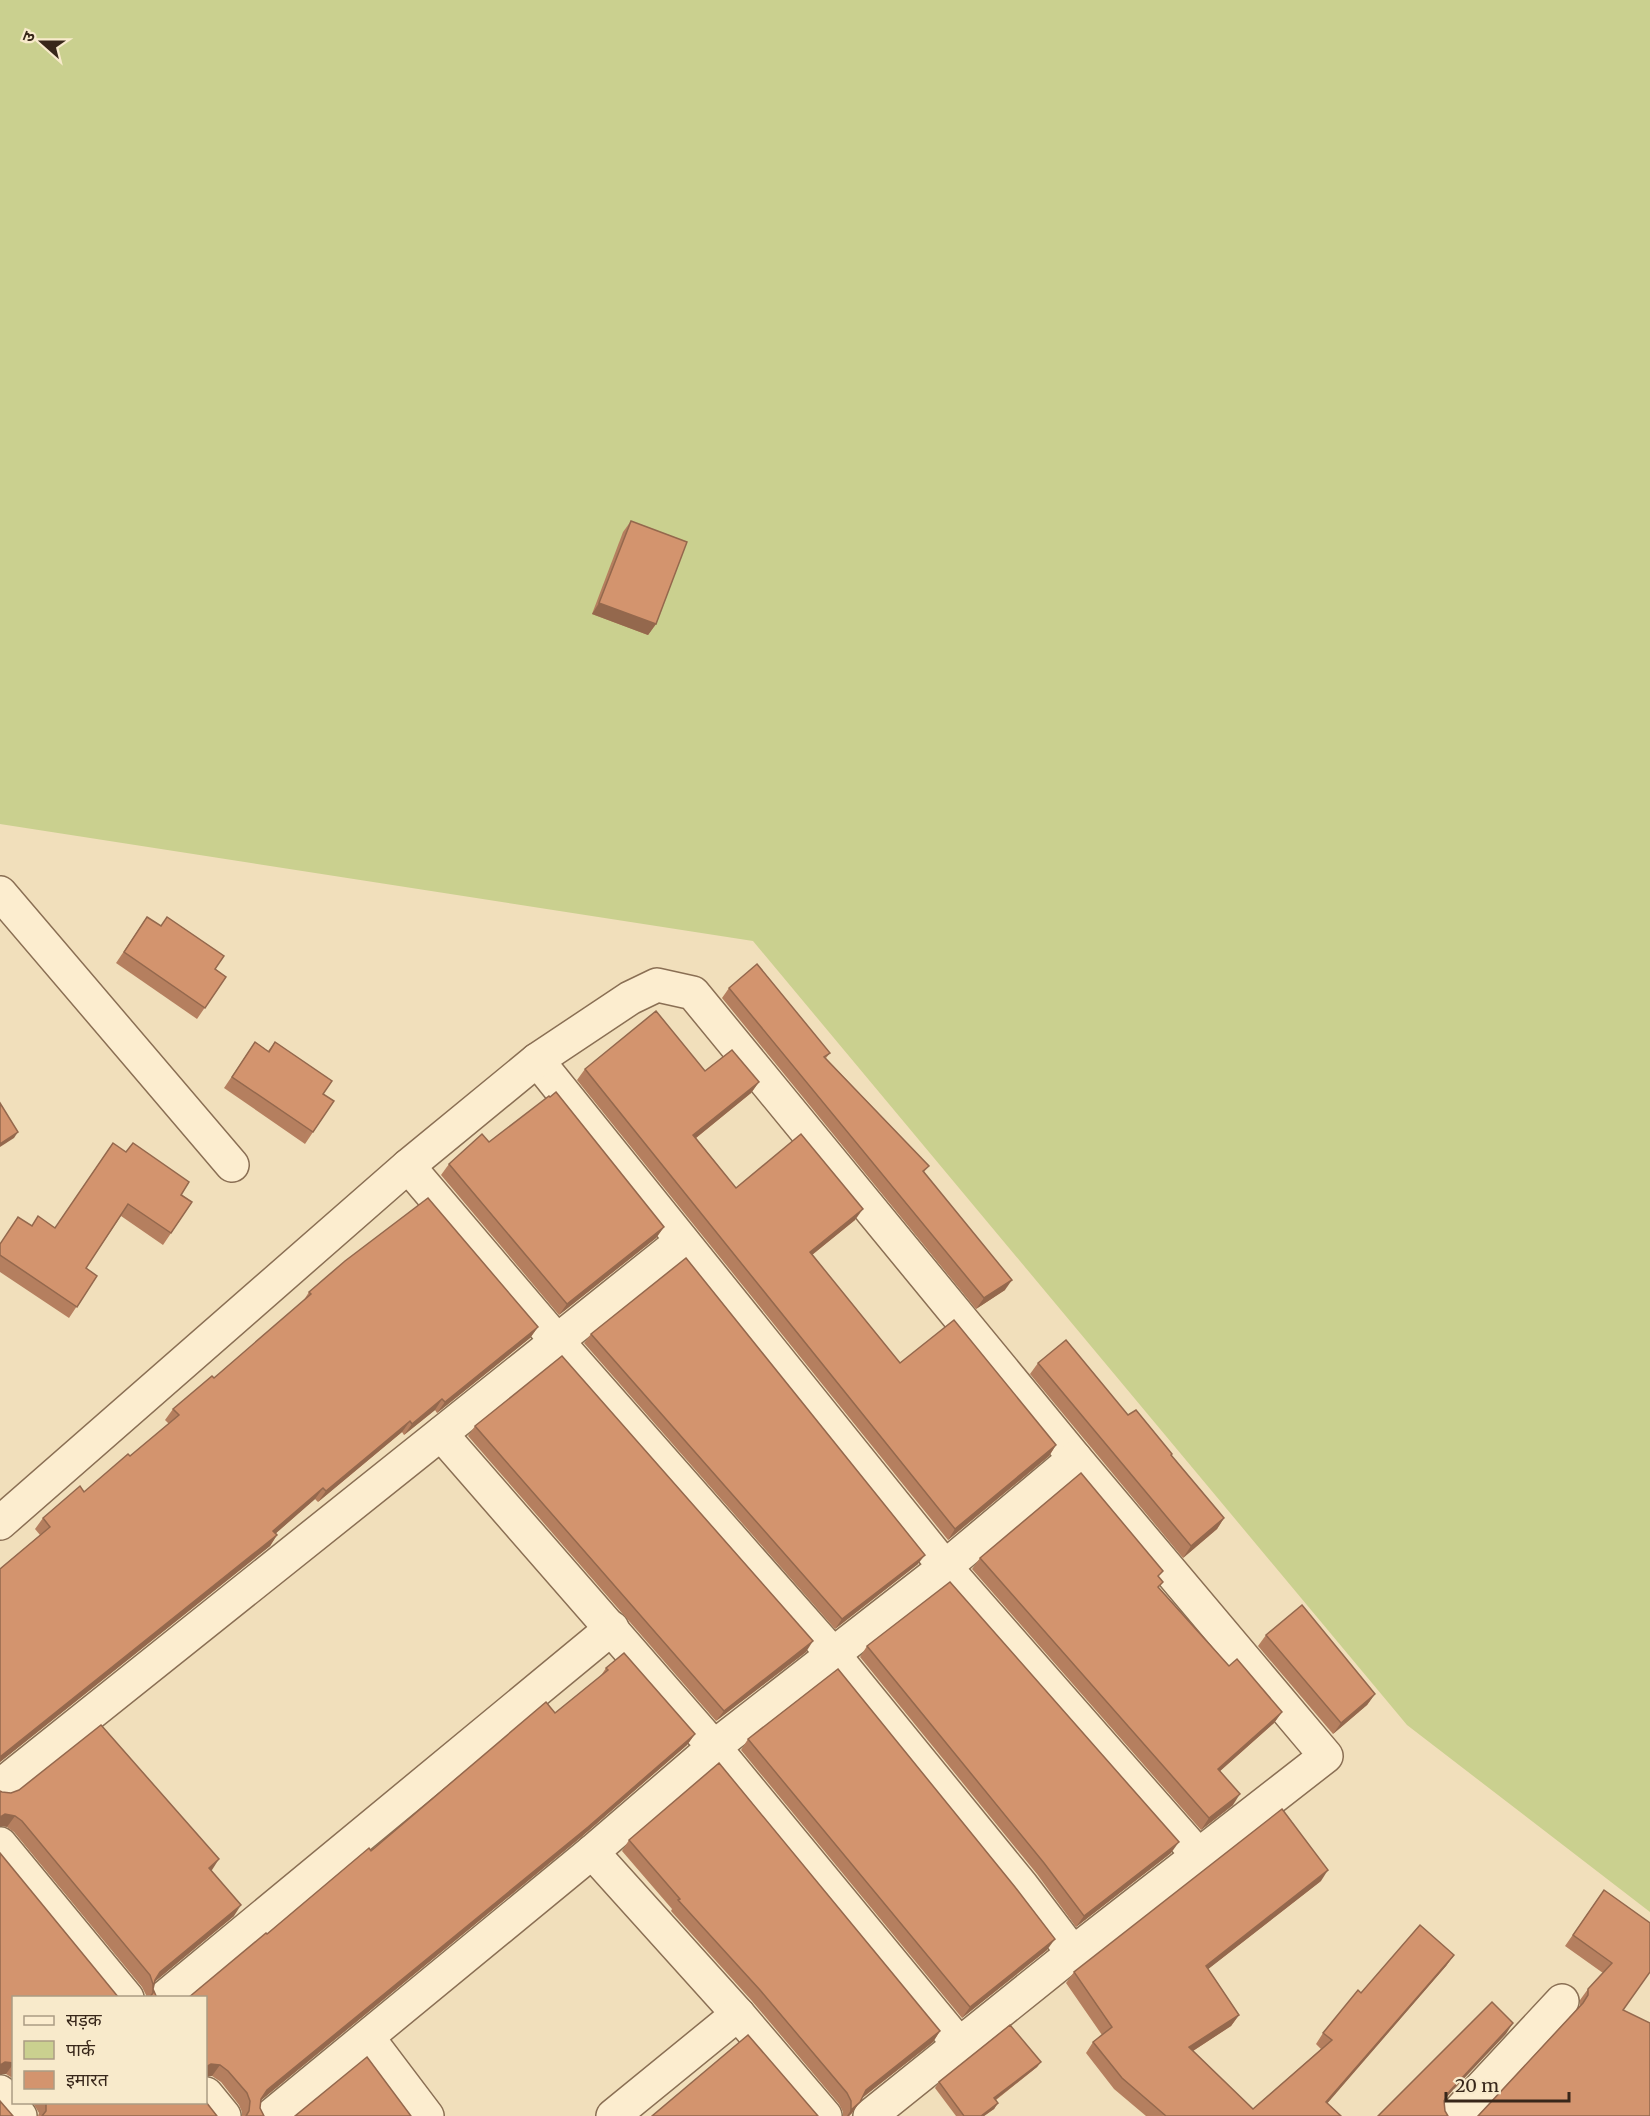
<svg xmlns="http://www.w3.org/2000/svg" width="1650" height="2116" font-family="Merriweather,'Noto Sans Devanagari',serif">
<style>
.green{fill:#cad08f}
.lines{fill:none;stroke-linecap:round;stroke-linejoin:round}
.minor-casing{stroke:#8a6f54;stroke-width:36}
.minor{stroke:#fcedcf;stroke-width:33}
.wall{fill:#b57f5f}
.shaded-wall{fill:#94684d}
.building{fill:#d3946e;stroke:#94684d;stroke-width:1.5}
</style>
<rect width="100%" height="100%" fill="#f1dfbb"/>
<!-- green -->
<path class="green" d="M0 0H1650V1912L1407 1725 753 941 0 824Z"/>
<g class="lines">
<!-- minor casing -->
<g class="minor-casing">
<g id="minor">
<path d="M0 893 232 1165"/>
<path d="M537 1060 945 1567 1199 1856"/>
<path d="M408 1166 557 1341 832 1653 1022 1886 1073 1953"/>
<path d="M441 1434 714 1747 959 2044"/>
<path d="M0 1523 408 1166 537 1060 630 998 657 985 693 993 1075 1458 1326 1756 1073 1953 870 2116"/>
<path d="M0 1786 682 1241"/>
<path d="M0 1844 127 1998"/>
<path d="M592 1852 738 2014 825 2116"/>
<path d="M164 1998 612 1628"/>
<path d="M368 2038 427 2116"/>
<path d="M0 2092 20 2116"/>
<path d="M206 2094 224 2116"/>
<path d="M271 2116 592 1852 714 1747 945 1567 1075 1458"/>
<path d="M613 2116 738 2014"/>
<path d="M1455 2116 1562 2001"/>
</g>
</g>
<!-- minor -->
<use href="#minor" class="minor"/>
</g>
<!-- wall -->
<g class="wall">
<path d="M631 521 656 624 648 635 592 614 623 532Z"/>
<path d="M147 917 226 977 197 1019 116 963Z"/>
<path d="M729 988 830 1053 826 1058 929 1166 924 1172 1005 1290 976 1309 722 998Z"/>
<path d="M255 1042 268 1051 275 1042 323 1094 334 1101 305 1144 224 1088Z"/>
<path d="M585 1069 705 1071 759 1082 751 1093 696 1138 736 1188 855 1220 812 1255 900 1363 1056 1445 1049 1456 948 1540 577 1080Z"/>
<path d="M489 1142 664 1227 656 1238 559 1315 441 1175 449 1164Z"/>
<path d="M113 1143 192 1202 163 1245 121 1216 86 1268 97 1276 69 1318 0 1272V1244L32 1226 55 1228Z"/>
<path d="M309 1292 538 1327 530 1338 437 1413 435 1410 404 1435 402 1432 318 1502 315 1499 276 1533 277 1535 270 1546 0 1762V1569L40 1535 35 1529 43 1518 84 1492 130 1456 169 1424 165 1420 173 1409 214 1378 302 1303Z"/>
<path d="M591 1334 918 1564 835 1629 584 1343Z"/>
<path d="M1038 1363 1128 1415 1171 1456 1224 1518 1217 1529 1183 1558 1030 1374Z"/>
<path d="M475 1426 806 1652 716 1721 468 1436Z"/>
<path d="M980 1558 1159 1577V1588L1229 1666 1282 1712 1274 1723 1220 1771 1233 1805 1201 1830 972 1569Z"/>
<path d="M1266 1635 1375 1694 1367 1705 1333 1734 1258 1646Z"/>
<path d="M867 1646 1171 1853 1076 1927 1037 1874 860 1657Z"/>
<path d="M606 1668 695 1734 687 1745 580 1838 261 2100 260 2108 264 2116H242V2112L239 2105 221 2082 212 2076H206V1998L267 1934 371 1851 555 1713 600 1677Z"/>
<path d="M748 1739 1047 1950 962 2018 741 1750Z"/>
<path d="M2 1792 211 1870 234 1916 154 1982 153 1989 157 1998H145L146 1995 142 1987 14 1832 7 1827Z"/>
<path d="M629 1840 940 2031 933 2042 861 2099 852 2113 849 2116H843V2112L839 2104 752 2001 671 1911 672 1909 622 1851Z"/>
<path d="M0 1853 14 1998V2079L6 2074H0Z"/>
<path d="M1321 1881 1208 1969 1239 2015 1231 2026 1193 2051 1253 2109 1321 2049 1316 2044 1323 2033 1361 1993 1454 1955 1446 1966 1327 2103 1341 2116H1146L1114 2089 1086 2053 1093 2042 1102 2035 1066 1983 1074 1972Z"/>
<path d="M1604 1890 1623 2010 1580 2006V2000L1588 1989 1603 1973 1565 1946Z"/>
<path d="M1041 2062 1037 2067 996 2100 998 2103 994 2109 984 2116H956L935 2088 939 2082Z"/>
<path d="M206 2102 217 2116H38L39 2113 33 2103Z"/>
</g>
<!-- shaded-wall -->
<g class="shaded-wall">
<path d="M599 603 656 624 648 635 592 614Z"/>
<path d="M759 1082 751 1093 686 1146 693 1135Z"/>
<path d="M18 1132 14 1138 0 1147V1144Z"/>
<path d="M863 1209 855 1220 802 1263 810 1252Z"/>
<path d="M664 1227 656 1238 559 1315 567 1304Z"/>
<path d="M1012 1280 1005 1290 976 1309 984 1298Z"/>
<path d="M538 1327 530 1338 437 1413 445 1402Z"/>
<path d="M442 1399 435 1410 404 1435 412 1424Z"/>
<path d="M410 1421 402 1432 318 1502 326 1491Z"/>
<path d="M1056 1445 1049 1456 948 1540 955 1529Z"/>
<path d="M323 1488 315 1499 266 1542 273 1531Z"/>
<path d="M1224 1518 1217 1529 1183 1558 1191 1546Z"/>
<path d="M277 1535 270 1546 0 1762V1757Z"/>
<path d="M925 1555 918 1564 835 1629 842 1619Z"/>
<path d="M813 1641 806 1652 716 1721 724 1711Z"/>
<path d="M1375 1694 1367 1705 1333 1734 1341 1723Z"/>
<path d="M1282 1712 1274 1723 1210 1780 1218 1769Z"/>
<path d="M695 1734 687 1745 580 1838 259 2102 267 2090Z"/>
<path d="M1240 1794 1233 1805 1201 1830 1209 1818Z"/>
<path d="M5 1814 15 1816 7 1827 0 1826V1817Z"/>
<path d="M1179 1842 1171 1853 1076 1927 1084 1916Z"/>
<path d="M219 1859 212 1870 201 1879 209 1868Z"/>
<path d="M1328 1870 1321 1881 1198 1977 1206 1966Z"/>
<path d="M241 1905 234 1916 152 1984 160 1972Z"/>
<path d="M1055 1939 1047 1950 962 2018 970 2007Z"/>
<path d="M1454 1955 1446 1966 1319 2113 1326 2102Z"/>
<path d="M1239 2015 1231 2026 1182 2058 1189 2047Z"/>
<path d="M1513 2023 1506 2034 1441 2103 1449 2092Z"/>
<path d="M940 2031 933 2042 858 2101 866 2090Z"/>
<path d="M5 2062 14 2063 6 2074H0V2065Z"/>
<path d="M1041 2062 1037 2067 990 2104 994 2098Z"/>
<path d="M211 2064 220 2065 212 2076H206V2067Z"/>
<path d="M860 2102 852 2113 849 2116H847L851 2110Z"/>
<path d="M998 2103 994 2109 984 2116H981Z"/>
</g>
<!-- building -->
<g class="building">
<path d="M631 521 687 542 656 624 599 603Z"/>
<path d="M147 917 161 926 167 917 224 956 215 969 226 977 205 1008 124 952Z"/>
<path d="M757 964 830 1053 824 1057 929 1166 923 1171 1012 1280 984 1298 729 988Z"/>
<path d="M656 1011 705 1071 732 1050 759 1082 693 1135 736 1188 801 1134 863 1209 810 1252 900 1363 954 1320 1056 1445 955 1529 585 1069Z"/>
<path d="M255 1042 269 1052 275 1042 332 1081 323 1094 334 1101 313 1132 232 1077Z"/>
<path d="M556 1092 664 1227 567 1304 449 1164 482 1134 489 1142 549 1096 550 1097Z"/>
<path d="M0 1103 18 1132 0 1144Z"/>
<path d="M113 1143 126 1152 133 1143 189 1182 181 1195 192 1202 171 1233 128 1204 86 1268 97 1276 77 1307 0 1255V1244L18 1217 32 1226 38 1216 55 1228Z"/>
<path d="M428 1198 538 1327 445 1402 442 1399 412 1424 410 1421 326 1491 323 1488 273 1531 277 1535 0 1757V1569L50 1527 43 1518 80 1486 84 1492 128 1454 130 1456 179 1415 173 1409 212 1376 214 1378 311 1294 309 1292 345 1261Z"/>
<path d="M686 1258 925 1555 842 1619 591 1334Z"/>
<path d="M1066 1340 1128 1415 1136 1410 1172 1454 1171 1455 1224 1518 1191 1546 1038 1363Z"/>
<path d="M562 1356 813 1641 724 1711 475 1426Z"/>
<path d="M1081 1473 1163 1571 1158 1576 1163 1582 1158 1587 1229 1666 1237 1659 1282 1712 1218 1769 1240 1794 1209 1818 980 1558Z"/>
<path d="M950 1582 1179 1842 1084 1916 1044 1863 867 1646Z"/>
<path d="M1302 1605 1375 1694 1341 1723 1266 1635Z"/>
<path d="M624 1653 695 1734 588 1827 267 2090 261 2099 260 2108 264 2116H246L249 2111 250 2101 247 2093 228 2071 220 2065 211 2064 206 2067V1998H188L266 1933 267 1934 369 1848 371 1851 546 1702 555 1713 608 1670 606 1668Z"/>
<path d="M838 1669 1015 1887 1055 1939 970 2007 748 1739Z"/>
<path d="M101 1725 219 1859 209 1868 241 1905 160 1972 155 1980 153 1989 157 1998H149L153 1993V1984L150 1975 22 1821 15 1816 5 1814 0 1817V1791L2 1792 11 1793 19 1790Z"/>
<path d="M719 1763 940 2031 866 2090 860 2102 851 2110V2101L847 2093 760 1990 678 1900 680 1899 629 1840Z"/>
<path d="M1282 1809 1328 1870 1206 1966 1239 2015 1189 2047 1253 2109 1332 2040 1323 2033 1358 1990 1361 1993 1420 1925 1454 1955 1326 2102 1341 2116H1166L1122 2078 1093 2042 1112 2027 1074 1972Z"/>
<path d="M0 1853 119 1998H14V2063L5 2062 0 2065Z"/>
<path d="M1604 1890 1650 1923V1972L1623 2010 1650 2023V2116H1478L1583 2003 1588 1995V1989L1612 1963 1573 1935Z"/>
<path d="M1492 2002 1513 2023 1449 2092 1444 2101 1445 2111 1448 2116H1378Z"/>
<path d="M1010 2025 1041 2062 994 2098 998 2103 981 2116H964L939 2082Z"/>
<path d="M748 2035 818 2116H652Z"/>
<path d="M367 2057 411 2116H295Z"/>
<path d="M0 2101 13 2116H0Z"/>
<path d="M206 2102 217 2116H42L46 2111V2103Z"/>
</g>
<!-- legend -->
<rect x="12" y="1996" width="195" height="108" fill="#f8eacb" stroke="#ab9c84" stroke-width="1.5"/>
<rect x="24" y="2016" width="30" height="9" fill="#fcedcf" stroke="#ab9c84" stroke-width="1.5"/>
<text x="66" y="2026" font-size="18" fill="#38271a">सड़क</text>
<rect x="24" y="2041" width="30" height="18" fill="#cad08f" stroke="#ab9c84" stroke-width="1.5"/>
<text x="66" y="2056" font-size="18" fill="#38271a">पार्क</text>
<rect x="24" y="2071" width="30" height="18" fill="#d3946e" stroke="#ab9c84" stroke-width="1.5"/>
<text x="66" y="2086" font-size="18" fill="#38271a">इमारत</text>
<!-- north arrow -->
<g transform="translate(42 42) rotate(291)" stroke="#f8eacb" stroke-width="4.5" paint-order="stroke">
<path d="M0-4.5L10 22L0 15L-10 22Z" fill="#38271a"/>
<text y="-9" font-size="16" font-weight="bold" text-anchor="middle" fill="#38271a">उ</text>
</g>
<!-- scale -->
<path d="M1446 2092v9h123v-9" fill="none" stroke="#38271a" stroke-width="3"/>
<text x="1455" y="2092" font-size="18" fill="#38271a" stroke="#f8eacb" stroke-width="4.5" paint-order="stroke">20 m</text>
</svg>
